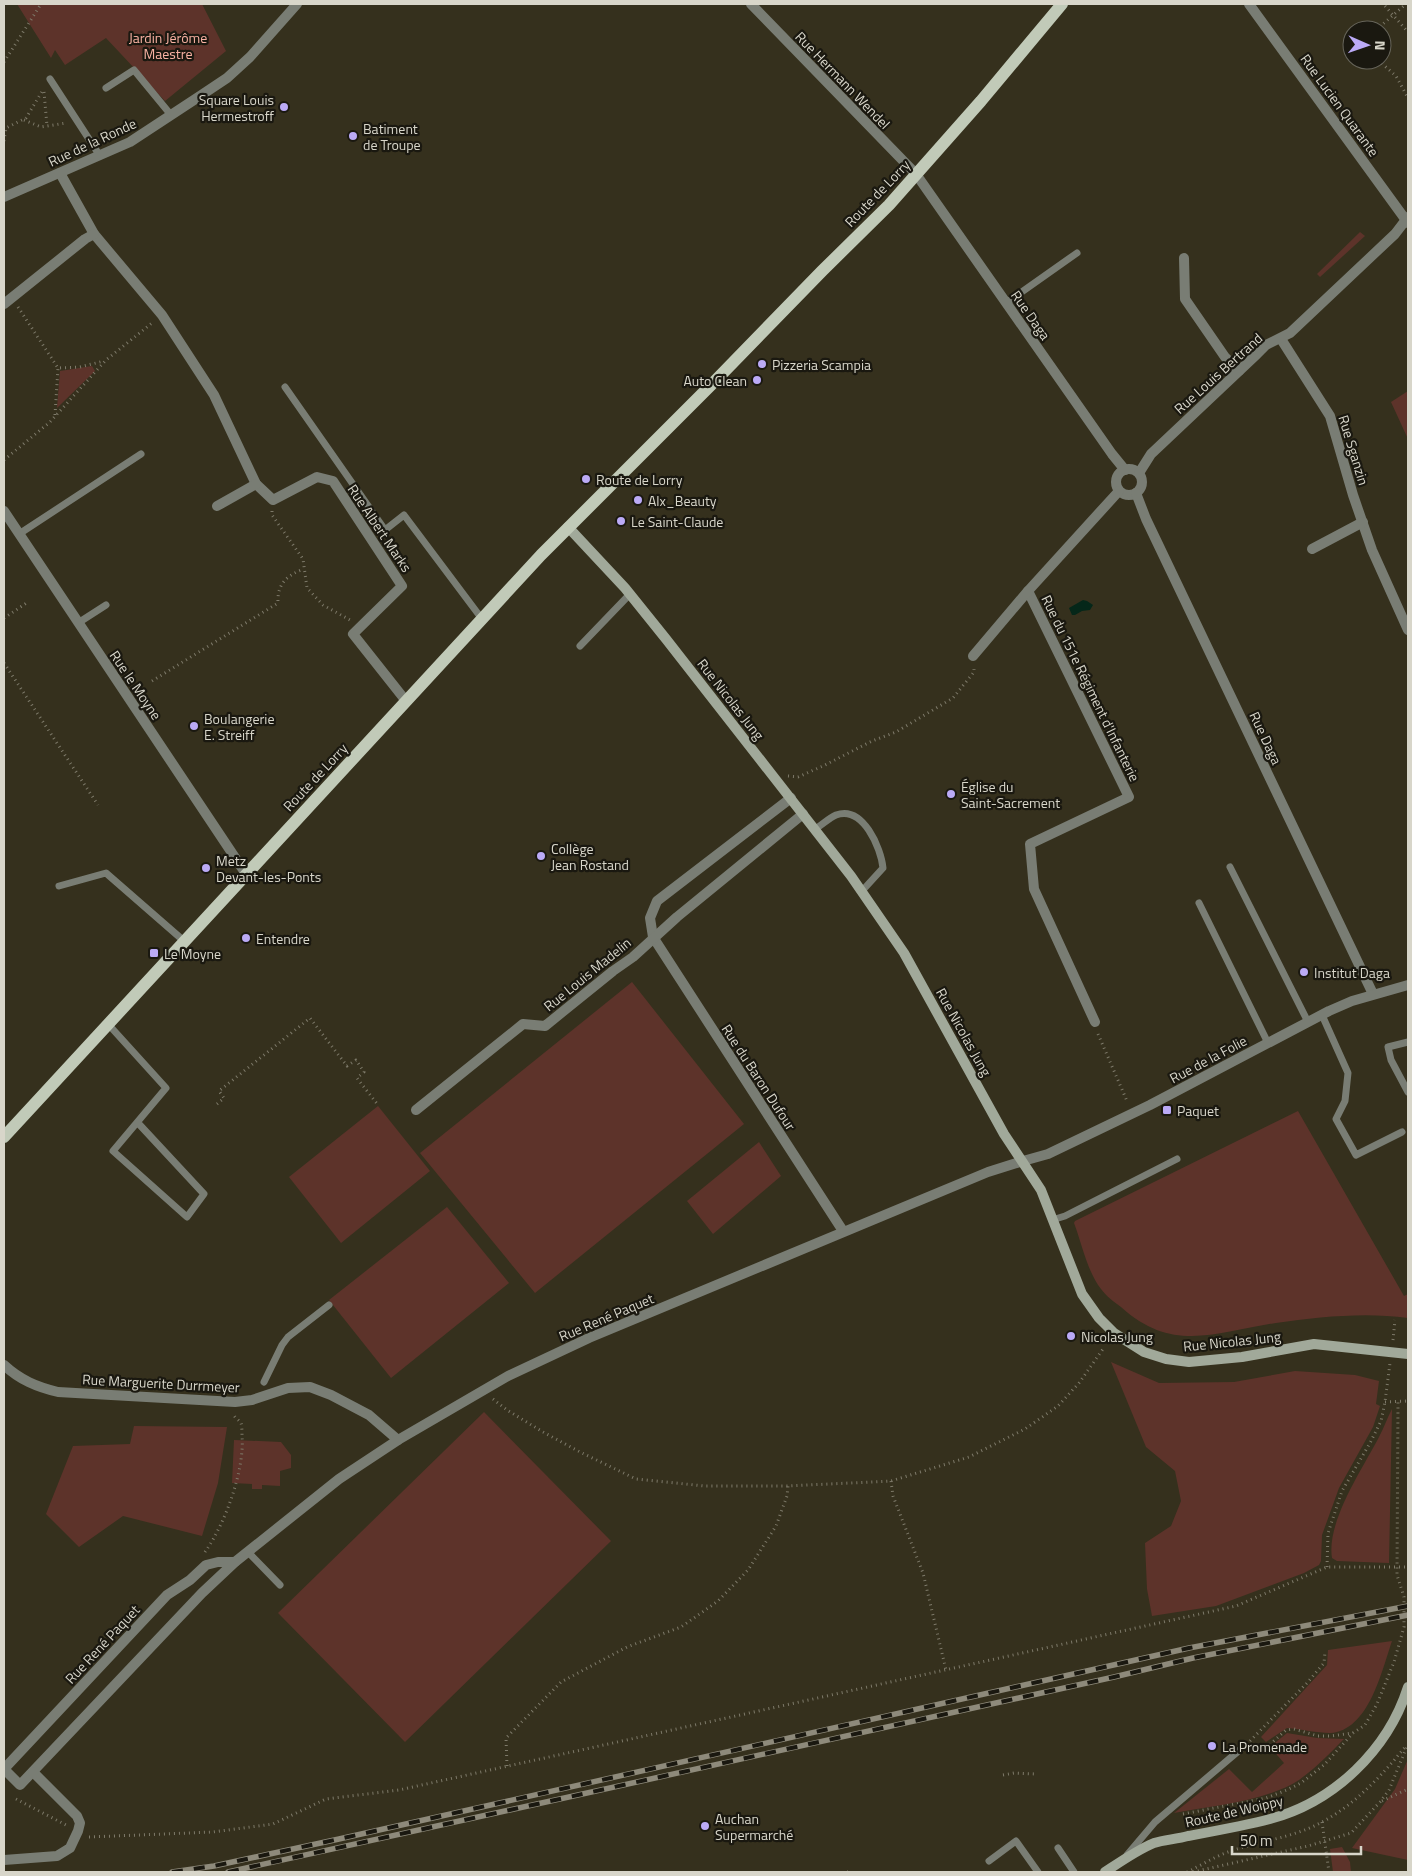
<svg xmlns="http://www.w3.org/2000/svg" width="1412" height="1876" font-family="'Titillium Web',sans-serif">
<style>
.green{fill:#5d332a}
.water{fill:#052719}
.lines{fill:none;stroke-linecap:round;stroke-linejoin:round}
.path{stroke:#7e7a6a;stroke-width:3;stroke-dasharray:1 4;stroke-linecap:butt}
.service{stroke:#797d74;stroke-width:7}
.minor{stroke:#797d74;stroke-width:10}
.tertiary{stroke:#797d74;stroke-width:10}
.secondary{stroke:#a1a99a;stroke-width:10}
.primary{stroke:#c1cab8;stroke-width:12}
.rail-casing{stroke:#8e8a7b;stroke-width:5.5}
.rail{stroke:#1a1810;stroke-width:4;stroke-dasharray:11;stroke-linecap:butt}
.path-bridge{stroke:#7e7a6a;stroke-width:3;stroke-dasharray:1 4;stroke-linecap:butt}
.poi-dot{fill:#bbaaf6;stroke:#1a1810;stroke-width:2}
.labels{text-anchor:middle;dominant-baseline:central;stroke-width:4.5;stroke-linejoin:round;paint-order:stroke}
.park-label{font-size:14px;fill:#f9b2a3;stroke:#1a1810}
.street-label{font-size:14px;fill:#d8d6ca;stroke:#1a1810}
.poi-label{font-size:14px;fill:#d8d6ca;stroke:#1a1810;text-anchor:start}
</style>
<rect width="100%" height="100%" fill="#35301d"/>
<!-- green -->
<g class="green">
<path d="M17 4H202L226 51 165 101 106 38 65 65 55 50 51 58Z"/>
<path d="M1360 232 1365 236 1320 277 1317 274Z"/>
<path d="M92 366 95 371 57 408 60 371Z"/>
<path d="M1408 391V439L1391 402Z"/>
<path d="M632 982 744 1124 535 1293 420 1153Z"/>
<path d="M378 1106 430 1171 341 1243 289 1177Z"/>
<path d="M1298 1111 1404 1296 1408 1294V1318C1364 1312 1319 1317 1276 1323 1216 1332 1173 1354 1121 1307 1114 1302 1106 1296 1101 1289 1087 1271 1082 1244 1074 1223L1075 1221Z"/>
<path d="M759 1142 781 1176 713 1234 687 1201Z"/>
<path d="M447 1207 509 1283 391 1378 329 1300Z"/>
<path d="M1111 1362 1159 1383 1234 1382 1295 1371 1355 1375 1379 1381 1376 1404 1380 1406 1373 1427 1339 1488 1322 1535 1321 1561 1319 1565 1304 1573 1216 1606 1152 1616 1147 1589 1145 1543 1171 1526 1181 1501 1175 1471 1146 1447Z"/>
<path d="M1392 1409 1389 1563 1337 1561 1332 1558C1326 1522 1363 1468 1379 1437 1384 1428 1387 1418 1392 1409Z"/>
<path d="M484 1412 611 1541 405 1742 278 1613Z"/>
<path d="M134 1426 227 1427 218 1483 202 1536 123 1516 79 1547 46 1514 73 1446 130 1444Z"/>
<path d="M234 1440 281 1442 291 1455V1468L280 1471V1486L262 1485V1489H252V1484L232 1483Z"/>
<path d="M1392 1641C1382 1670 1369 1731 1330 1733 1317 1733 1301 1729 1287 1728L1266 1742 1261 1737 1327 1665 1328 1650Z"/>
<path d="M1287 1733 1317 1738 1344 1739C1330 1753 1316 1768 1299 1780 1267 1801 1212 1806 1174 1813L1229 1769 1252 1792 1284 1763 1270 1747Z"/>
<path d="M1408 1759V1860L1352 1848 1395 1789Z"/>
<path d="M1342 1847 1350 1862 1351 1872H1333L1330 1849Z"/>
</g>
<!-- water -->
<path class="water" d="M1083 600 1087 601 1093 605 1090 610 1082 611 1075 615H1072L1069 608Z"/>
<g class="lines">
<!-- path -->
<g class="path">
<path d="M1385 6 1408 32"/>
<path d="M1376 30 1406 4"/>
<path d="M1378 60 1396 76 1408 98"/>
<path d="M4 62 41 4"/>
<path d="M44 92 47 126"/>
<path d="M24 120 41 127 66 123"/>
<path d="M4 141 6 128 26 118 43 90"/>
<path d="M18 307 58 368 80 367 104 361"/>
<path d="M55 415 58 368"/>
<path d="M4 460 50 422 106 360 152 323"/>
<path d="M272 511V515L303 559 307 588 323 605 350 620"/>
<path d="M4 618 28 602"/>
<path d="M4 663 98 805"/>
<path d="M152 681 278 603C277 584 287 575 304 569"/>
<path d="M788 776 798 777 823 766 872 741 896 732 953 698 974 672V669"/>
<path d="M1098 1034 1127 1101"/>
<path d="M217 1104 224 1098 219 1091 310 1018 347 1066 356 1060 364 1072 357 1078 378 1105"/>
<path d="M1393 1340 1395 1320"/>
<path d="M493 1399 507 1410 543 1432 580 1452 636 1479 705 1486H788L891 1481 969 1457 1025 1429 1058 1406 1079 1383 1103 1349"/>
<path d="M1385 1402 1408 1401"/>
<path d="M891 1481 893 1496 923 1573 946 1670"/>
<path d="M205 1552C225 1524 245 1470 242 1435 242 1432 242 1426 241 1423 239 1420 235 1418 234 1415"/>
<path d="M1327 1567 1328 1533 1342 1491 1370 1443 1381 1421 1385 1402 1390 1363"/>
<path d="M1250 1741 1307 1683 1324 1663 1325 1652"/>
<path d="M1266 1748 1286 1730 1294 1729 1318 1736H1331L1353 1733"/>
<path d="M507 1766 506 1738 561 1682 627 1647 681 1627 718 1601 748 1570 776 1526 787 1496 788 1486"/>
<path d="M1003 1775 1014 1773 1036 1774"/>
<path d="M16 1799 66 1825"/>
<path d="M1382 1801 1408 1789"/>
<path d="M1183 1814 1266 1798 1287 1790 1301 1783 1324 1765 1353 1733 1365 1725 1377 1704 1394 1662 1404 1627V1597L1397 1575 1398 1401"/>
<path d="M1322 1822 1329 1872"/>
<path d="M89 1837 213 1832 273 1824 326 1799 399 1790 1236 1606 1327 1567H1374"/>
<path d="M847 1872H848"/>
<path d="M1187 1872C1200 1866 1214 1857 1228 1852 1259 1841 1293 1838 1322 1822 1356 1804 1382 1775 1406 1746"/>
<path d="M1193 1872 1308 1846 1351 1833 1380 1802 1389 1790 1408 1744"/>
</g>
<!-- service -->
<g class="service">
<path d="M50 79 100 156"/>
<path d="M106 88 134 70 171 115"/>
<path d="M1006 303 1077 253"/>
<path d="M285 387 385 530 404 515 482 619"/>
<path d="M19 534 141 454"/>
<path d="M78 623 106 605"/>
<path d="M580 646 630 594"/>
<path d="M815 829C822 825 829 818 836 815 863 805 881 848 883 868L862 891"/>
<path d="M1230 867 1308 1022"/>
<path d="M59 886 106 873 184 941"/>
<path d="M1199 903 1268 1043"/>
<path d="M1322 1015 1348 1073 1345 1101 1336 1119 1356 1155 1402 1132"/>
<path d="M108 1024 166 1088 113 1151 187 1217 204 1194 138 1123"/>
<path d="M1408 1042 1388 1047 1391 1060 1408 1092"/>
<path d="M1052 1220 1065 1216 1177 1159"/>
<path d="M264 1382 282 1345 288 1337 329 1305"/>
<path d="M248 1552 280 1585"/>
<path d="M1058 1848 1074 1872"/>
<path d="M1127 1855 1155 1822 1242 1748"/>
<path d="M989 1861 1016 1841 1038 1872"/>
</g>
<!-- minor -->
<g class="minor">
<path d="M751 4 916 174 1112 454 1125 470"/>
<path d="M1249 4 1408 223"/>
<path d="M60 173 94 234 162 315 214 395 256 484 273 500 317 477 333 481 402 586 353 634 406 701"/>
<path d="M4 197 130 142 200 96 227 78 250 57 297 4"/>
<path d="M1184 258 1185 299 1225 357 1239 371"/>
<path d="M4 304 85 239 94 234"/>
<path d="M1281 339 1330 416 1353 495 1372 550 1408 630"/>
<circle cx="1129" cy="482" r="13"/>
<path d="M1139 473 1151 454 1257 354 1266 345 1290 333 1395 234 1408 217"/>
<path d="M1136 493 1146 519 1373 994"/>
<path d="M217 506 256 484"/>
<path d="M4 511 246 874"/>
<path d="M1312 549 1363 522"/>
<path d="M1028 591 1129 797 1030 844 1034 889 1095 1022"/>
<path d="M973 656 1028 591 1119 491"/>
<path d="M791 798 657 901 650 918 653 937 843 1231"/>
<path d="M416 1110 523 1024 545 1026 613 971 633 957 677 917 803 814"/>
<path d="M4 1365C20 1380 37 1387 58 1392L235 1402 252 1400 288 1388 310 1387 331 1395 369 1415 398 1440"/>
<path d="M4 1769 20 1785 202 1593 235 1562 339 1479 398 1440 508 1376 589 1338 988 1172 1023 1161"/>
<path d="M4 1769 167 1595 190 1580 206 1565 218 1562H235"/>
<path d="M4 1860 57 1856 70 1848 78 1831 80 1823 77 1816 33 1772"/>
</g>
<!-- tertiary -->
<path class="tertiary" d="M1023 1161 1048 1154 1150 1105 1329 1011 1352 1001 1408 985"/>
<!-- secondary -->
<g class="secondary">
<path d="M568 527 625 588 666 639 851 876 904 953 1004 1134 1041 1190 1082 1294 1099 1318 1114 1333 1144 1352 1166 1359 1189 1362 1242 1357 1314 1344 1408 1354"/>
<path d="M1105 1872C1120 1862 1137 1850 1154 1843 1164 1840 1177 1839 1188 1836 1215 1831 1243 1826 1270 1819 1334 1802 1388 1750 1408 1687"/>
</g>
<!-- primary -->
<path class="primary" d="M4 1137 541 555 716 380 822 271 889 205 981 101 1062 4"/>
<!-- rail casing -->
<g class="rail-casing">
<g id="rail">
<path d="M172 1872 214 1866 339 1839 1189 1648 1408 1606"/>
<path d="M228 1872 1114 1677 1193 1658 1408 1615"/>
</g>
</g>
<!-- rail -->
<use href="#rail" class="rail"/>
<!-- path-bridge -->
<path class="path-bridge" d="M1374 1567H1408"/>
</g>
<!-- markers -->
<g class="poi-dot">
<circle cx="284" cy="107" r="5"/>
<circle cx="353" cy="136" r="5"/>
<circle cx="762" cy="364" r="5"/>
<circle cx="757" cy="380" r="5"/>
<circle cx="586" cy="479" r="5"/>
<circle cx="638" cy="500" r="5"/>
<circle cx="621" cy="521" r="5"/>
<circle cx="194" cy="726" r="5"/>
<circle cx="951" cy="794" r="5"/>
<circle cx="541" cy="856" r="5"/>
<circle cx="206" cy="868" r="5"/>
<circle cx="246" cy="938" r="5"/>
<rect x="149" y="948" width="10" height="10" rx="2.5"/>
<circle cx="1304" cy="972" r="5"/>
<rect x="1162" y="1105" width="10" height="10" rx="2.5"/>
<circle cx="1071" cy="1336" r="5"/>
<circle cx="1212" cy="1746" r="5"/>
<circle cx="705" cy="1826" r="5"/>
</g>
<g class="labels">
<!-- park labels -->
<g class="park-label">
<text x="168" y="37">Jardin Jérôme<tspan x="168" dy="16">Maestre</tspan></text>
</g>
<!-- street labels -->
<g class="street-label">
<text transform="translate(843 80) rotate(46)">Rue Hermann Wendel</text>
<text transform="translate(1340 105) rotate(54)">Rue Lucien Quarante</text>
<text transform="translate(92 142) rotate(-25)">Rue de la Ronde</text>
<text transform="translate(877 193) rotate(-46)">Route de Lorry</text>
<text transform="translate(1031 315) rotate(55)">Rue Daga</text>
<text transform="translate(1218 373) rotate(-42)">Rue Louis Bertrand</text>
<text transform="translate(1354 450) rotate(73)">Rue Sganzin</text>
<text transform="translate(380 528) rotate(56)">Rue Albert Marks</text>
<text transform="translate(136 685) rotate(56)">Rue le Moyne</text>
<text transform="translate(1091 688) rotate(64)">Rue du 151e Régiment d'Infanterie</text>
<text transform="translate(731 699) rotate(52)">Rue Nicolas Jung</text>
<text transform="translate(1266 738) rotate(65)">Rue Daga</text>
<text transform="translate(315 777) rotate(-47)">Route de Lorry</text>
<text transform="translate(587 974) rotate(-39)">Rue Louis Madelin</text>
<text transform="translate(964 1032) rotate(61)">Rue Nicolas Jung</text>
<text transform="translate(1208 1059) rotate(-28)">Rue de la Folie</text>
<text transform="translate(759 1077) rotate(57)">Rue du Baron Dufour</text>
<text transform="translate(606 1317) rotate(-23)">Rue René Paquet</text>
<text transform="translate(1232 1341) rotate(-6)">Rue Nicolas Jung</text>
<text transform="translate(161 1383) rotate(3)">Rue Marguerite Durrmeyer</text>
<text transform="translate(102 1644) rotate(-47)">Rue René Paquet</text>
<text transform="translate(1234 1811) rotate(-13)">Route de Woippy</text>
</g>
<!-- poi labels -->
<g class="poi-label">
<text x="274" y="99" text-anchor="end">Square Louis<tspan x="274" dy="16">Hermestroff</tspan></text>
<text x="363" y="128">Batiment<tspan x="363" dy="16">de Troupe</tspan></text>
<text x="772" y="364">Pizzeria Scampia</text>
<text x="747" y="380" text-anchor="end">Auto Clean</text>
<text x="596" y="479">Route de Lorry</text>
<text x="648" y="500">Alx_Beauty</text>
<text x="631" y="521">Le Saint-Claude</text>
<text x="204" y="718">Boulangerie<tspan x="204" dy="16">E. Streiff</tspan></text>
<text x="961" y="786">Église du<tspan x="961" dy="16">Saint-Sacrement</tspan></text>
<text x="551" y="848">Collège<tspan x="551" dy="16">Jean Rostand</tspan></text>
<text x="216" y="860">Metz<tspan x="216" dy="16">Devant-les-Ponts</tspan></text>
<text x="256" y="938">Entendre</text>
<text x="164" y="953">Le Moyne</text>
<text x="1314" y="972">Institut Daga</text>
<text x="1177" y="1110">Paquet</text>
<text x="1081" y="1336">Nicolas Jung</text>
<text x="1222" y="1746">La Promenade</text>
<text x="715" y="1818">Auchan<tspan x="715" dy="16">Supermarché</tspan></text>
</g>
</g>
<!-- border -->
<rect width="1412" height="1876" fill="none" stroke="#d8d6ca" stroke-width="10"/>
<!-- north arrow -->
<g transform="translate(1367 45) rotate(92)"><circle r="24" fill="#1a1810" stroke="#66645a"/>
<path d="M0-4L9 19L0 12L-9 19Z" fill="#bbaaf6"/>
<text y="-8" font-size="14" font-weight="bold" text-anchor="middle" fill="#d8d6ca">N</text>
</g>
<!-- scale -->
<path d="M1232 1846v8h129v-8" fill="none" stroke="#d8d6ca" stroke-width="2.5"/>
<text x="1240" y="1846" font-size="15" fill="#d8d6ca" stroke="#1a1810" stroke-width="4" paint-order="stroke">50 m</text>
</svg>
